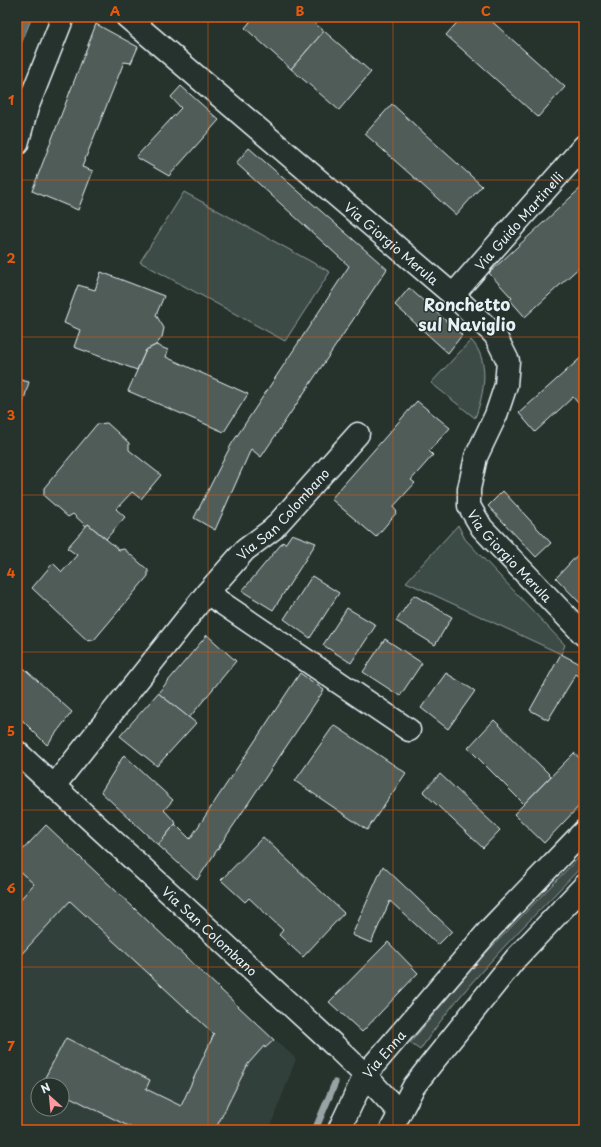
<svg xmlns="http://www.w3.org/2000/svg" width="601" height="1147" font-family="'Playpen Sans',sans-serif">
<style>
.built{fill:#333f3a;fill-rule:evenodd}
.green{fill:#3e4b47;stroke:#939ea0}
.water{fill:#636f6d;stroke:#98a3a5}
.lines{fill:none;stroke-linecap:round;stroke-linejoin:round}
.stream{stroke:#98a3a5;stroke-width:7}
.building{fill:#505c59;stroke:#e8f1f8}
.street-casing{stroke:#e8f1f8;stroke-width:25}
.secondary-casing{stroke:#e8f1f8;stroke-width:25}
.street{stroke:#26332d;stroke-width:22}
.secondary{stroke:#26332d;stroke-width:22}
.grid{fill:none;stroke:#e8590c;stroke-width:1;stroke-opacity:0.55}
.labels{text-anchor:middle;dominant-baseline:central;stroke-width:3;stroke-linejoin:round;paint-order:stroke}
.street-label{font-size:13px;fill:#e8f1f8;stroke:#26332d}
.district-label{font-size:17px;font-weight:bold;fill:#e8f1f8;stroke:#26332d}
.neatline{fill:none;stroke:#e8590c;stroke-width:1.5}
.grid-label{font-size:13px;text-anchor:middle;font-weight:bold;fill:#e8590c}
</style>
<rect width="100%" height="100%" fill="#26332d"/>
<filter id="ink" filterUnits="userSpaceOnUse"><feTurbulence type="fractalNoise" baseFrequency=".025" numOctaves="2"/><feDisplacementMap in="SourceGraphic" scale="8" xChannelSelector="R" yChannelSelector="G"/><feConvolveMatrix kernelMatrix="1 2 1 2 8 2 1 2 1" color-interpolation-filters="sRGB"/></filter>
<g filter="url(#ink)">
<!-- built -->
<path class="built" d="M46 825 296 1059 269 1130H17V856ZM38 1085H62V1109H38Z"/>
<!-- green -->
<g class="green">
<path d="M184 192 330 272 285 341 140 262Z"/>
<path d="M471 340C491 361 484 394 475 418L431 383Z"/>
<path d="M458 525 465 539 565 645 561 654 406 582Z"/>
<path d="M584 852V864C527 924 466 981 420 1050L410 1043 480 959Z"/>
</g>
<!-- water -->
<path class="water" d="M17 17H32L17 54Z"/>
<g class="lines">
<!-- stream -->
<path class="stream" d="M315 1130 335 1083"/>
</g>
<!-- building -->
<g class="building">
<path d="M254 17H307L324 31 291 69 245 28Z"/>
<path d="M462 17H487L565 87 538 117 446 35Z"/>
<path d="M96 24 138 47 131 63 124 62 82 167 93 171 78 210 32 191Z"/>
<path d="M324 31 371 72 339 110 291 69Z"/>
<path d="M181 86 219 120 169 176 136 157 181 108 171 97Z"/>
<path d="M392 104 482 186 456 215 365 134Z"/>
<path d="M249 148 387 269 261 457 251 449 215 530 194 518 231 445 349 266 236 163Z"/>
<path d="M584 185V263L525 317 510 300 512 298 489 273Z"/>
<path d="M101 272 164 296 156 315 164 328 162 337 156 345 146 350 137 370 74 347 80 330 64 323 78 285 95 290Z"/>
<path d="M409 288 462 335 448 353 395 305Z"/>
<path d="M156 345 168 350 166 357 248 394 224 432 128 391 146 350Z"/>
<path d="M584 355V410L573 397 535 432 519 413Z"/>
<path d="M17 379 29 382 17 424Z"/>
<path d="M417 401 450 428 429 451 433 455 411 480 415 483 393 507 397 512 376 537 331 499Z"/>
<path d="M107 423 129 443V450L161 475 141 499 132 492 116 509 125 517 106 539 88 524 86 526 73 514 68 517 44 496V488L97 424Z"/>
<path d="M503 491 551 543 536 557 488 506Z"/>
<path d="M88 524 119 550 124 549 148 570V576L94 640 88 641 32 588 53 563 62 572 77 555 67 548Z"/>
<path d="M292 534 316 543 273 610 242 591 283 542 285 544Z"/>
<path d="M584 548V599L580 603 556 578Z"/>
<path d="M312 576 339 593 310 638 284 619Z"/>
<path d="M414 595 452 617 435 645 396 621Z"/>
<path d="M347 608 376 625 351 663 323 645Z"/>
<path d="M207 635 236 661 189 718 158 693Z"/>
<path d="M385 639 422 663 400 696 363 672Z"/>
<path d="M561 654 584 666V679L576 674 548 720 530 710Z"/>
<path d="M17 662 72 712 47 745 17 715Z"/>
<path d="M300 673 324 690 197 880 158 845 175 824 190 839Z"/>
<path d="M446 673 475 691 448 729 421 708Z"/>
<path d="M158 693 196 723 157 766 120 736Z"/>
<path d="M494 720 551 776 524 804 468 748Z"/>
<path d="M334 725 406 773 367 830 295 781Z"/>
<path d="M574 753 584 762V801L544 843 514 814Z"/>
<path d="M124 755 173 800 164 810 176 823 158 845 101 792Z"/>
<path d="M440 774 500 830 483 848 423 792Z"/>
<path d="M46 825 274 1040 265 1048 264 1046 248 1064 215 1130H136L62 1093V1085H46L42 1083 66 1038 150 1080 146 1089 181 1106 214 1034 70 901 17 959V903L34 884 17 869V856Z"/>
<path d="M263 837 344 913 303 957 279 935 283 930 249 898 245 902 221 880Z"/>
<path d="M383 866 452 931 438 945 390 901 371 943 352 935Z"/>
<path d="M388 942 418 973 362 1032 329 1002Z"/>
</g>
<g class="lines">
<!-- street casing -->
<g class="street-casing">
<g id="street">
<path id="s1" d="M127 17 453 295 495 335 508 361 506 385 496 415 476 457 469 489V506L482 528 584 635"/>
<path id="s2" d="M453 295 584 146"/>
<path d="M207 593 409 730"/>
<path id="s3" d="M17 752 335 1046 365 1075 400 1113"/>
<path id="s4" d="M54 786 207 593 245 550 273 529 358 434"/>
<path id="s5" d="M339 1130 365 1075 491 928 584 831"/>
<path d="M391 1130 414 1086 432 1063 516 958 584 886"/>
</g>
</g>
<!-- secondary casing -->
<g class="secondary-casing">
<path id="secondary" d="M17 144 27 108 63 17"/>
</g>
<!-- street -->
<use href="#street" class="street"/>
<!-- secondary -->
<use href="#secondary" class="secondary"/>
</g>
</g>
<!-- grid -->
<path class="grid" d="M208 17V1130M393 17V1130M17 180H584M17 337H584M17 495H584M17 652H584M17 810H584M17 967H584"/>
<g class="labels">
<!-- street labels -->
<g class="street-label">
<text stroke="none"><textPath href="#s2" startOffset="99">Via Guido Martinelli</textPath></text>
<text stroke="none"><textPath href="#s1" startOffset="348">Via Giorgio Merula</textPath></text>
<text stroke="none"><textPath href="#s4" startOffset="356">Via San Colombano</textPath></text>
<text stroke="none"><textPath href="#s1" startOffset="732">Via Giorgio Merula</textPath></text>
<text stroke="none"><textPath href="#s3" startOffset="263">Via San Colombano</textPath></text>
<text stroke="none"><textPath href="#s5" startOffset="89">Via Enna</textPath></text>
</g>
<!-- district labels -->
<g class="district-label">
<text x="467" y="304">Ronchetto<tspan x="467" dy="20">sul Naviglio</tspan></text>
</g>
</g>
<!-- margin -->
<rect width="601" height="1147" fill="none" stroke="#26332d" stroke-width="44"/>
<!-- north arrow -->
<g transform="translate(50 1097) rotate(333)"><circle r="19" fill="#26332d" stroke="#747f7e"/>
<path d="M0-3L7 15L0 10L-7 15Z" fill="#ff9aa2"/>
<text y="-6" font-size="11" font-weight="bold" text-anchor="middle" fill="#e8f1f8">N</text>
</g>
<rect x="22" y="22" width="557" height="1103" class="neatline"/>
<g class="grid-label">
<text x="115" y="16">A</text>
<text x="300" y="16">B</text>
<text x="486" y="16">C</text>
<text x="11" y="105">1</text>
<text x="11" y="263">2</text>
<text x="11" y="420">3</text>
<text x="11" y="578">4</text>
<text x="11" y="736">5</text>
<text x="11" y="893">6</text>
<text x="11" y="1051">7</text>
</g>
</svg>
